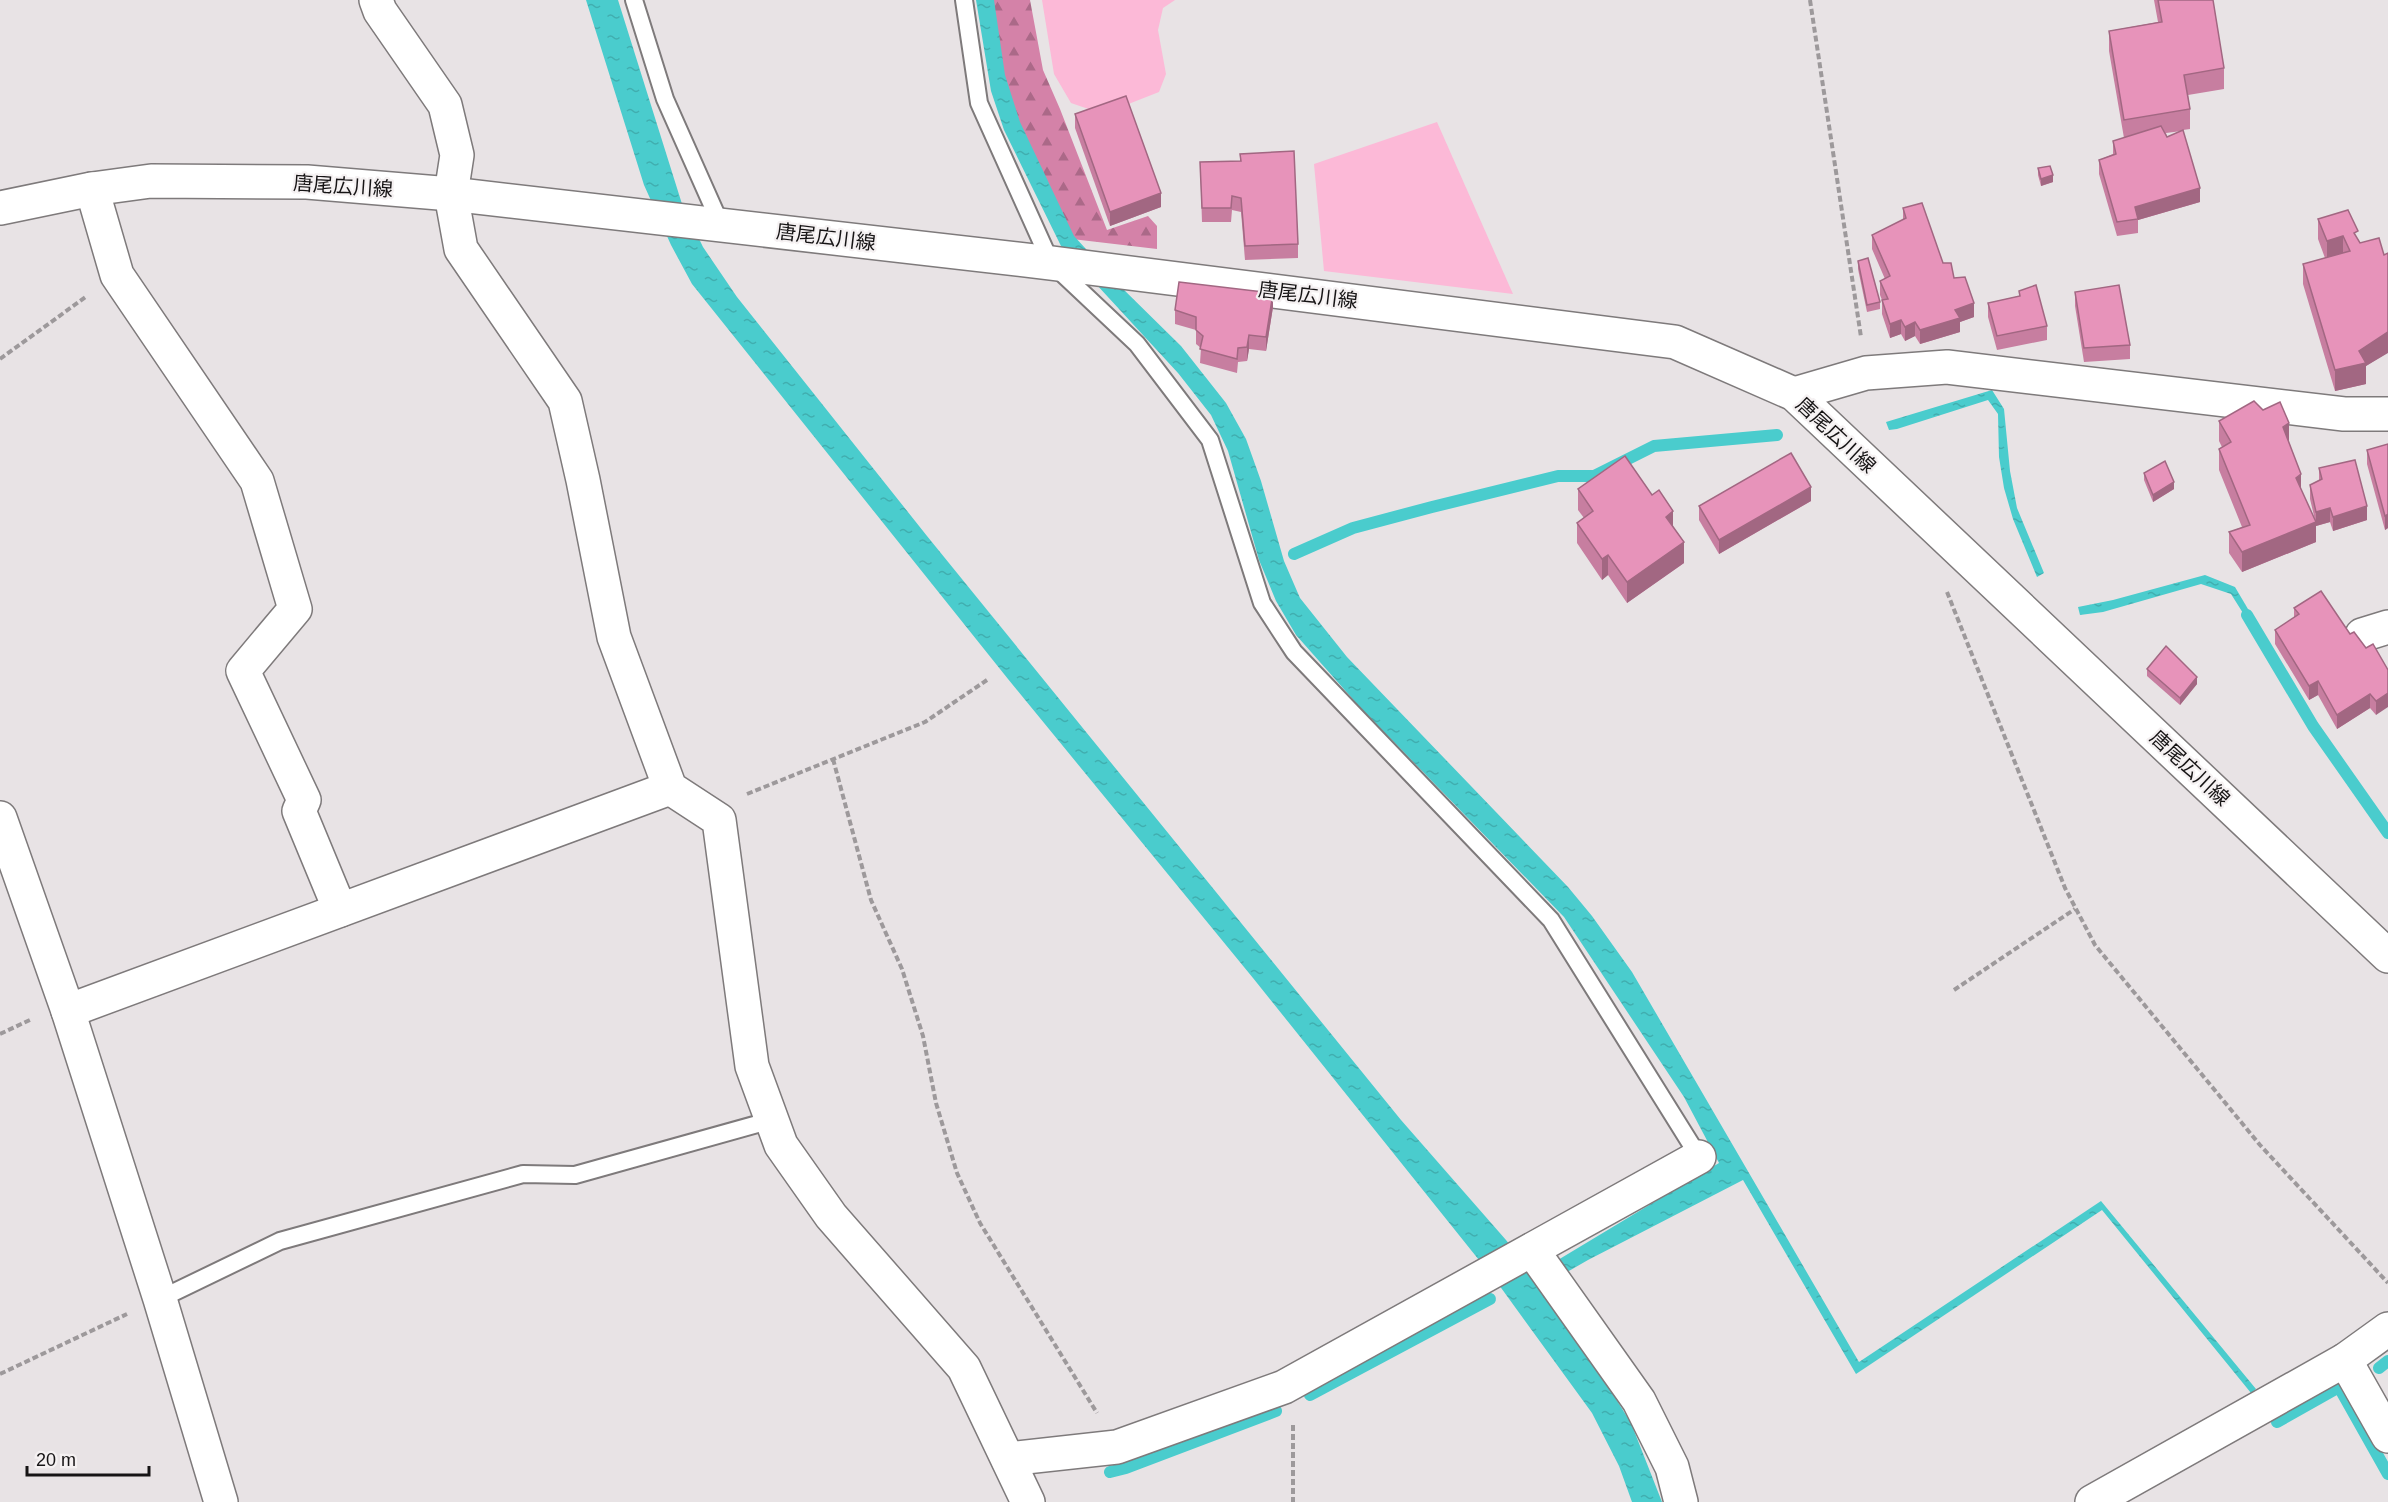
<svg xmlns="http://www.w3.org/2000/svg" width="2388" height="1502" font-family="Helvetica,'Noto Sans JP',sans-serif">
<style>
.green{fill:#fcb9d7}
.forest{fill:url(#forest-firs)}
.water{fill:url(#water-ripples)}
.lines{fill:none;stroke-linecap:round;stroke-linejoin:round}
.stream{stroke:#4acccd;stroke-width:12}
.service-casing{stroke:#7e7a7b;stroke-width:20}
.minor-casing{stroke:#7e7a7b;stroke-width:36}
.secondary-casing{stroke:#7e7a7b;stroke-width:36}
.path{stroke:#9d999b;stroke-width:4;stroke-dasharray:6 3;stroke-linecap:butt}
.service{stroke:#fff;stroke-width:16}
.minor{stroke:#fff;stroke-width:33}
.secondary{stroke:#fff;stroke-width:33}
.wall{fill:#c77ea0;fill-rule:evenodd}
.shaded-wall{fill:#a26782}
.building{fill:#e793ba;stroke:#a26782;stroke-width:1.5}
.labels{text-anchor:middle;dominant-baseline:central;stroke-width:4.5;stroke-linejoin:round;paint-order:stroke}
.street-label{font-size:20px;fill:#161415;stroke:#f5f1f2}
</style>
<defs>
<pattern id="forest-firs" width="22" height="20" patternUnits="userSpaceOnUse" patternTransform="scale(1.5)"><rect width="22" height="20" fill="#d482a8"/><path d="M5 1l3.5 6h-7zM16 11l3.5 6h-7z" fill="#ab6988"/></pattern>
<pattern id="water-ripples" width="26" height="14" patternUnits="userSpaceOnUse" patternTransform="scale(1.5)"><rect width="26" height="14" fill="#4acccd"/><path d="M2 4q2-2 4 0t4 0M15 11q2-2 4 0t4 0" fill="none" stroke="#40aeaf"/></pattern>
</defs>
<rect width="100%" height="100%" fill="#e8e3e5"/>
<!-- green -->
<g class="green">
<path d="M1042 0H1175L1163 8 1158 30 1166 74 1159 92 1103 114 1071 103 1054 74Z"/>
<path d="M1437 122 1513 294 1324 271 1314 164Z"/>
</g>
<!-- forest -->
<path class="forest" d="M993 0H1030L1043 70 1060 109 1107 230 1148 216 1157 226V249L1072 239 1003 92Z"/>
<!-- water -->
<g class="water">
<path d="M586 0H618L682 204 703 247 737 297 927 536 1401 1120 1506 1240 1533 1275 1719 1163 1684 1097 1564 917 1358 705 1296 635 1276 601 1259 560 1228 451 1211 415 1178 373 1061 246 1004 130 991 91 976 0H994L1005 75 1020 122 1074 236 1119 285 1181 346 1226 403 1246 439 1261 481 1284 561 1300 598 1347 657 1568 887 1592 916 1632 972 1859 1362 2101 1201 2256 1389 2251 1393 2102 1210 1856 1374 1743 1180 1588 1260 1541 1287 1586 1351 1631 1423 1662 1502H1632L1619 1466 1592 1413 1499 1285 1253 978 1008 679 692 284 671 245 644 185Z"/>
<path d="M1992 390 2004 409 2010 471 2017 508 2044 573 2037 577 2013 519 2004 488 1999 457 1998 414 1988 400 1897 429 1889 430 1886 422Z"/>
<path d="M2205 575 2235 587 2258 626 2253 629 2231 594 2201 584 2103 612 2080 615 2078 607 2113 600Z"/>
</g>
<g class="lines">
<!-- stream -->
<g class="stream">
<path d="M1294 554 1353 528 1432 507 1558 476H1594L1654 446 1777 435"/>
<path d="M2247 615 2313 726 2388 833"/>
<path d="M2379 1368 2388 1361"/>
<path d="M1310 1395 1490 1299"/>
<path d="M2277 1422 2339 1387 2388 1474"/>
<path d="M1110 1472 1126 1468 1276 1411"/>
</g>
<!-- service casing -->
<g class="service-casing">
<g id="service">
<path d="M634 0 665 99 721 225"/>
<path d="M964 0 979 103 1051 263 1137 344 1210 440 1262 603 1294 652 1551 920 1699 1157"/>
<path d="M160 1299 280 1241 523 1174 575 1175 772 1120"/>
</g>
</g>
<!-- minor casing -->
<g class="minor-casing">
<g id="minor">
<path d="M376 0 380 11 445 105 457 155 451 194 461 249 565 401 583 480 614 637 670 788 719 820 752 1066 781 1145 831 1216 964 1368 1028 1502"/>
<path d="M92 189 117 275 257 481 295 609 243 671 304 800 299 811 340 910"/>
<path d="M1794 394 1866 373 1947 367 2344 414H2388"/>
<path d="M2362 635 2388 627"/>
<path d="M0 818 68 1011 160 1299 221 1502"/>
<path d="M68 1011 670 788"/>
<path d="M1532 1250 1639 1401 1672 1467 1681 1502"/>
<path d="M2345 1360 2388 1436"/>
<path d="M1008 1459 1117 1447 1284 1387 1699 1157"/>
<path d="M2092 1502 2345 1360 2388 1329"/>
</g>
</g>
<!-- secondary casing -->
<g class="secondary-casing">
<path id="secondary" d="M0 208 92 189 151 181 307 182 451 194 1051 263 1675 342 1794 394 2388 956"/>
</g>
<!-- path -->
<g class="path">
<path d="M1810 0 1861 337"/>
<path d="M0 359 87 296"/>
<path d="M1947 592 2065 888 2095 945 2260 1145 2388 1283"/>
<path d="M833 759 871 900 902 969 923 1036 936 1103 957 1173 980 1223 1097 1413"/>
<path d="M747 794 925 722 987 680"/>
<path d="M1954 990 2075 909"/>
<path d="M0 1034 32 1019"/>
<path d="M0 1374 127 1314"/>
<path d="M1293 1425V1502"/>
</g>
<!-- service -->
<use href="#service" class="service"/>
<!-- minor -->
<use href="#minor" class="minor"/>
<!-- secondary -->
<use href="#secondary" class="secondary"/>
</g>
<!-- wall -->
<g class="wall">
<path d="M2154 0H2213L2224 68V89L2188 95 2190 109V129L2183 130 2200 202 2138 220V233L2117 236 2099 174V160L2113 154V141L2124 138 2109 51V31L2158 22ZM2181 131 2167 137 2166 133 2174 132Z"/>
<path d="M1075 114 1161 207 1110 226 1075 128Z"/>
<path d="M1240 154 1298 244V258L1245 260 1241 212 1232 210 1231 222H1202L1200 162 1240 161Z"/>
<path d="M2038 168 2053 182 2041 186 2038 175Z"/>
<path d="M1903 208 1954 278 1974 317 1960 322V332L1920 344 1915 336 1905 341 1901 334 1890 338 1882 314V300L1880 295V281L1885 279 1872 249V235L1903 220Z"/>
<path d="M2318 219 2358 239 2385 354 2366 366V384L2335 391 2303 284V264L2325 258 2318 239Z"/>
<path d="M1858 261 1880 302V309L1867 312 1858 269Z"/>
<path d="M2019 291 2047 326V340L1997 350 1988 317V303L2019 296Z"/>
<path d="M2075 292 2130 345V359L2084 362 2075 306Z"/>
<path d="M1273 307 1266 351 1249 349 1247 361 1238 362 1237 373 1200 363 1201 348 1196 344V330L1175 324V310Z"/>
<path d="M2219 421 2289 444 2301 490 2315 520 2310 499V485L2319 480V468L2367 520 2333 531 2330 522 2316 526V524V542L2242 572 2229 553V532L2242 527 2219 470V449L2222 447 2219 441Z"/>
<path d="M2388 444V528L2385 530 2367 464V450Z"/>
<path d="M2144 473 2174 489 2153 502 2144 480Z"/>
<path d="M1578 489 1673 528 1684 563 1627 603 1608 575 1602 580 1577 543V523L1584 518 1578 510Z"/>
<path d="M1811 501 1719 554 1699 520V506Z"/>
<path d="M2294 608 2350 634 2366 648 2388 670 2376 715 2370 708 2337 729 2318 695 2309 700 2275 644V630L2294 618Z"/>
<path d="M2147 669 2197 684 2180 705 2147 676Z"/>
</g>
<!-- shaded-wall -->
<g class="shaded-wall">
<path d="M2053 175V182L2041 186V179Z"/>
<path d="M2200 188V202L2138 220 2135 207Z"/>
<path d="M1161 193V207L1110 226V212Z"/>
<path d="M2343 236V256L2327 262V241Z"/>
<path d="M1273 293V307L1266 351V337Z"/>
<path d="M1974 303V317L1960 322V332L1920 344V330L1955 310Z"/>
<path d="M1901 320V334L1890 338V324Z"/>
<path d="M1915 322V336L1905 341V327Z"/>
<path d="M2388 332V353L2366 366V384L2335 391V370L2359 351Z"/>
<path d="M1249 335V349L1247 361V347Z"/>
<path d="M2289 423V444L2283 427Z"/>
<path d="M2301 474V495L2296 478Z"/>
<path d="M2174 482V489L2153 502V495Z"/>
<path d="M1811 487V501L1719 554V540Z"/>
<path d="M2367 506V520L2333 531V517Z"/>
<path d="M2330 508V522L2316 526V512Z"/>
<path d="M1673 511V532L1666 517Z"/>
<path d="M2388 514V528L2385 530V516Z"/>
<path d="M2316 522V542L2242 572V552Z"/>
<path d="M1684 542V563L1627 603V582Z"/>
<path d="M1608 555V575L1602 580V559Z"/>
<path d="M2197 677V684L2180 705V698Z"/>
<path d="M2318 681V695L2309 700V686Z"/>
<path d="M2388 693V707L2376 715V701Z"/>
<path d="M2370 694V708L2337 729V715Z"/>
</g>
<!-- building -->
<g class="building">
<path d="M2158 0H2213L2224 68 2184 75 2190 109 2124 120 2109 31 2162 22Z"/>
<path d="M1126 96 1161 193 1110 212 1075 114Z"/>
<path d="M2161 126 2167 137 2183 130 2200 188 2135 207 2138 219 2117 222 2099 160 2116 154 2113 141Z"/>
<path d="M1294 151 1298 244 1245 246 1241 198 1232 196 1231 208H1202L1200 162 1241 161 1240 154Z"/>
<path d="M2050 166 2053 175 2041 179 2038 168Z"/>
<path d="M1922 203 1943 263H1951L1954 278 1965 277 1974 303 1955 310 1960 318 1920 330 1915 322 1905 327 1901 320 1890 324 1882 300 1888 299 1880 281 1890 276 1872 235 1906 218 1903 208Z"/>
<path d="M2348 210 2358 231 2354 233 2360 243 2379 238 2384 255 2388 253V332L2359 351 2366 363 2335 370 2303 264 2350 251 2343 236 2327 241 2318 219Z"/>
<path d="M1868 258 1880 302 1867 305 1858 261Z"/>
<path d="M1179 282 1273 293 1266 337 1249 335 1247 347 1238 348 1237 359 1200 349 1203 336 1196 330V317L1175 310Z"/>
<path d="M2036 285 2047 326 1997 336 1988 303 2020 296 2019 291Z"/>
<path d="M2119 285 2130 345 2084 348 2075 292Z"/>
<path d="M2254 401 2263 410 2280 402 2289 423 2283 427 2301 474 2296 478 2316 522 2242 552 2229 532 2250 525 2219 449 2231 442 2219 421Z"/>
<path d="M2388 444V514L2385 516 2367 450Z"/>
<path d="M1791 453 1811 487 1719 540 1699 506Z"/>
<path d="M1625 456 1652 495 1659 490 1673 511 1666 517 1684 542 1627 582 1608 555 1602 559 1577 523 1593 511 1578 489Z"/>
<path d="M2355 460 2367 506 2333 517 2330 508 2316 512 2310 485 2322 479 2319 468Z"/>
<path d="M2165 461 2174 482 2153 495 2144 473Z"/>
<path d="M2321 591 2350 634 2354 632 2366 648 2373 644 2388 670V693L2376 701 2370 694 2337 715 2318 681 2309 686 2275 630 2299 614 2294 608Z"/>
<path d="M2166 646 2197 677 2180 698 2147 669Z"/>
</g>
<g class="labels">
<!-- street labels -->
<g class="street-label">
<text transform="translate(343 186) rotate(4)">唐尾広川線</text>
<text transform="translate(826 237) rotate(7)">唐尾広川線</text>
<text transform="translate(1308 295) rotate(7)">唐尾広川線</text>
<text transform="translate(1836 435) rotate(43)">唐尾広川線</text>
<text transform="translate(2190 768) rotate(43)">唐尾広川線</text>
</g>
</g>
<!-- scale -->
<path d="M27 1466v9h122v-9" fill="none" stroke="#161415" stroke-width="3"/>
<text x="36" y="1466" font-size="18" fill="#161415" stroke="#f5f1f2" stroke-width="4.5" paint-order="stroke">20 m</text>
</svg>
